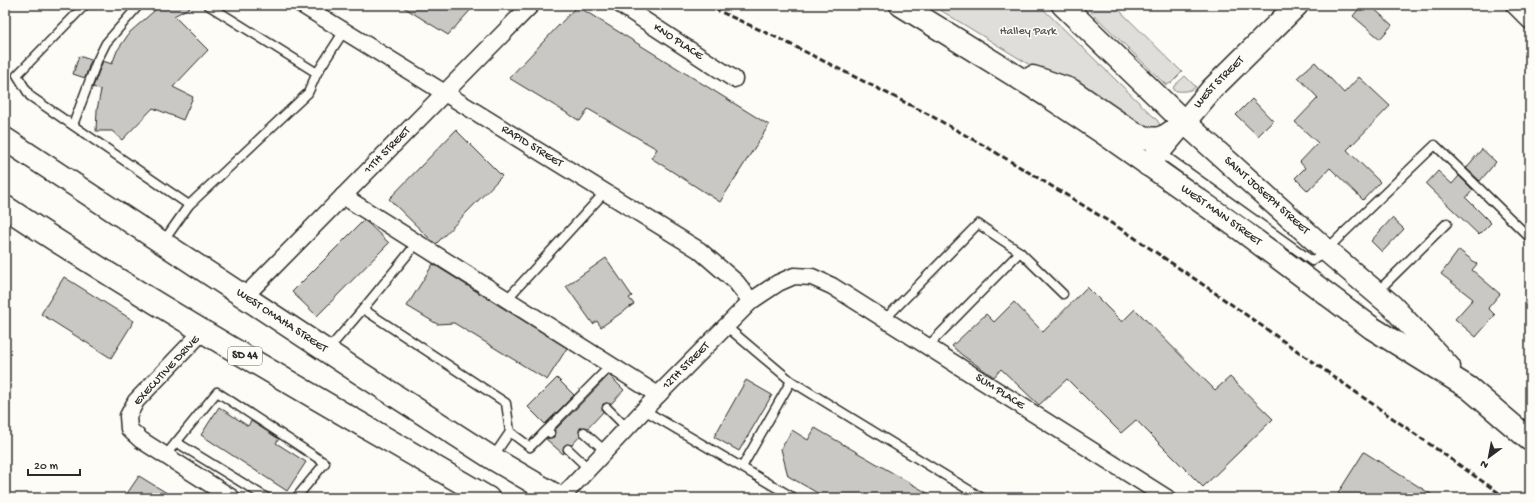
<svg xmlns="http://www.w3.org/2000/svg" width="1535" height="503" font-family="'Gochi Hand',sans-serif">
<style>
.green{fill:#dfdeda;stroke:#858482}
.building{fill:#c9c8c4;stroke:#2b2b2b}
.lines{fill:none;stroke-linecap:round;stroke-linejoin:round}
.lane-casing{stroke:#2b2b2b;stroke-width:11}
.street-casing{stroke:#2b2b2b;stroke-width:19}
.secondary-casing{stroke:#2b2b2b;stroke-width:25}
.primary-casing{stroke:#2b2b2b;stroke-width:25}
.lane{stroke:#fdfcf7;stroke-width:8}
.street{stroke:#fdfcf7;stroke-width:16}
.secondary{stroke:#fdfcf7;stroke-width:22}
.primary{stroke:#fdfcf7;stroke-width:22}
.rail{stroke:#2b2b2b;stroke-width:3;stroke-dasharray:6 3;stroke-linecap:butt}
.labels{text-anchor:middle;dominant-baseline:central;stroke-width:3;stroke-linejoin:round;paint-order:stroke}
.shield{fill:#fdfcf7;stroke:#6a6a68;stroke-width:1}
.shield-label{font-size:11px;font-weight:bold;fill:#2b2b2b}
.park-label{font-size:12px;fill:#585857;stroke:#fdfcf7}
.street-label{font-size:12px;fill:#2b2b2b;stroke:#fdfcf7}
</style>
<rect width="100%" height="100%" fill="#fdfcf7"/>
<filter id="ink" filterUnits="userSpaceOnUse"><feTurbulence type="fractalNoise" baseFrequency=".025" numOctaves="2"/><feDisplacementMap in="SourceGraphic" scale="8" xChannelSelector="R" yChannelSelector="G"/><feConvolveMatrix kernelMatrix="1 2 1 2 8 2 1 2 1" color-interpolation-filters="sRGB"/></filter>
<g filter="url(#ink)">
<!-- green -->
<g class="green">
<path d="M932 5H1039L1157 120 1160 125 1155 134 1033 67Z"/>
<path d="M1087 5H1114L1182 72 1171 83 1166 85 1088 9Z"/>
<path d="M1185 76 1196 87C1189 92 1180 92 1173 90L1174 86Z"/>
</g>
<!-- building -->
<g class="building">
<path d="M161 5H194L174 16 208 50 173 87 193 97 183 120 153 108 122 140 112 131H96L97 110 101 90 93 87 103 61 112 64 117 51 130 32Z"/>
<path d="M400 5H475L448 35Z"/>
<path d="M1362 5H1370L1392 25 1380 39 1353 16Z"/>
<path d="M577 6 769 125 720 202 651 158 657 149 588 109 580 121 509 78Z"/>
<path d="M79 56 91 60 85 78 73 74Z"/>
<path d="M1315 62 1344 93 1359 77 1390 106 1347 150 1380 182 1363 200 1330 168 1308 191 1295 178 1305 168 1300 162 1318 143 1295 122 1318 98 1298 77Z"/>
<path d="M1252 99 1273 121 1258 136 1236 115Z"/>
<path d="M456 130 502 176 436 244 431 240 389 199Z"/>
<path d="M1482 149 1496 162 1480 181 1466 168Z"/>
<path d="M1438 171 1452 184 1459 176 1473 190 1466 198 1491 223 1479 235 1426 184Z"/>
<path d="M1392 218 1404 229 1382 252 1371 241Z"/>
<path d="M364 220 369 224 389 243 317 316 292 292Z"/>
<path d="M1459 250 1477 264 1472 270 1500 294 1488 308 1495 315 1476 337 1455 319 1473 299 1441 274Z"/>
<path d="M606 258 632 296 629 298 634 304 601 327 597 321 593 324 566 286Z"/>
<path d="M433 264 567 348 547 380 454 323 437 324 407 306Z"/>
<path d="M64 277 134 321 111 358 41 314Z"/>
<path d="M1087 287 1122 322 1135 309 1215 390 1230 377 1273 419 1203 487 1136 420 1121 433 1067 379 1039 405 1001 369 994 377 962 355 952 346 986 314 994 322 1014 302 1043 332Z"/>
<path d="M609 375 624 390 611 404 606 403 603 404 602 409 603 412 588 428 585 427 580 428 579 431 580 436 572 445 567 444 564 446 563 450 564 453 563 454 546 439 554 437 555 430Z"/>
<path d="M557 378 574 395 545 424 528 407Z"/>
<path d="M746 380 772 395 739 451 714 437Z"/>
<path d="M219 407 248 426 251 421 279 439 276 443 306 462 287 491 201 435Z"/>
<path d="M815 428 936 498H826L788 476 781 449 792 430 808 440Z"/>
<path d="M1364 452 1437 498H1347L1338 493Z"/>
<path d="M139 476 175 498H124Z"/>
</g>
<g class="lines">
<!-- lane casing -->
<g class="lane-casing">
<g id="lane">
<path d="M85 5 17 75 30 96 189 205"/>
<path d="M317 73 344 31"/>
<path d="M73 125 97 61 106 43 139 5"/>
<path d="M1160 152 1312 261 1326 250 1435 145 1530 238"/>
<path d="M163 242 189 205 308 93 317 73 208 5"/>
<path d="M1020 252 1063 294"/>
<path d="M1377 292 1447 223"/>
<path d="M507 299 605 192"/>
<path d="M363 309 417 243"/>
<path d="M885 319 978 224 1020 252 928 346"/>
<path d="M727 327 791 381 982 498"/>
<path d="M327 351 363 309 506 403 510 432 530 447 547 430 550 433"/>
<path d="M607 408 627 428"/>
<path d="M644 410 794 498"/>
<path d="M584 432 605 451"/>
<path d="M543 434 611 365"/>
<path d="M176 442 267 498"/>
<path d="M568 449 588 468"/>
<path d="M165 456 217 392 325 463 296 498"/>
<path d="M493 457 510 432 513 434"/>
<path d="M742 467 791 381"/>
</g>
</g>
<!-- street casing -->
<g class="street-casing">
<g id="street">
<path id="s1" d="M302 5 699 250 736 282 751 301"/>
<path id="s2" d="M621 5 734 79"/>
<path d="M1514 5 1530 21"/>
<path d="M343 196 658 395"/>
<path id="s3" d="M244 297 531 5"/>
<path d="M203 331 136 401 128 416 129 429 141 440 232 498"/>
<path id="s4" d="M561 498 658 395 751 301 778 283 794 276 812 277 832 286 1167 498"/>
</g>
</g>
<!-- secondary casing -->
<g class="secondary-casing">
<g id="secondary">
<path id="s5" d="M1148 165 1212 89 1297 5"/>
</g>
</g>
<!-- primary casing -->
<g class="primary-casing">
<g id="primary">
<path id="s6" d="M901 5 1048 96 1102 132 1240 229 1372 328 1469 388 1530 440"/>
<path id="s7" d="M1063 5 1184 122 1326 250 1392 306 1449 367"/>
<path d="M1033 77 1071 90 1135 134C1159 144 1166 137 1184 122"/>
<path id="s8" d="M5 139 360 373 492 458 560 498"/>
<path d="M5 207C161 311 326 403 488 498"/>
</g>
</g>
<!-- lane -->
<use href="#lane" class="lane"/>
<!-- street -->
<use href="#street" class="street"/>
<!-- secondary -->
<use href="#secondary" class="secondary"/>
<!-- primary -->
<use href="#primary" class="primary"/>
<!-- rail -->
<path class="rail" d="M706 5 782 40 926 113 990 149 1068 196 1132 236 1208 288 1506 498"/>
</g>
</g>
<g class="labels">
<!-- shield labels -->
<rect class="shield" x="228" y="347" width="34" height="18" rx="3"/>
<g class="shield-label">
<text x="245" y="356">SD 44</text>
</g>
<!-- park labels -->
<g class="park-label">
<text x="1028" y="32">Halley Park</text>
</g>
<!-- street labels -->
<g class="street-label">
<text stroke="none"><textPath href="#s2" startOffset="68">KNO PLACE</textPath></text>
<text stroke="none"><textPath href="#s5" startOffset="109">WEST STREET</textPath></text>
<text stroke="none"><textPath href="#s1" startOffset="270">RAPID STREET</textPath></text>
<text stroke="none"><textPath href="#s3" startOffset="205">11TH STREET</textPath></text>
<text stroke="none"><textPath href="#s7" startOffset="279">SAINT JOSEPH STREET</textPath></text>
<text stroke="none"><textPath href="#s6" startOffset="383">WEST MAIN STREET</textPath></text>
<text stroke="none"><textPath href="#s8" startOffset="331">WEST OMAHA STREET</textPath></text>
<text stroke="none"><textPath href="#s4" startOffset="182">12TH STREET</textPath></text>
<text transform="translate(167 371) rotate(-47)">EXECUTIVE DRIVE</text>
<text stroke="none"><textPath href="#s4" startOffset="562">SUM PLACE</textPath></text>
</g>
</g>
<!-- margin -->
<rect width="1535" height="503" fill="none" stroke="#fdfcf7" stroke-width="20"/>
<rect x="10" y="10" width="1515" height="483" fill="none" stroke="#2b2b2b" stroke-width="1.5" filter="url(#ink)"/>
<!-- north arrow -->
<g transform="translate(1489 457) rotate(212)" stroke="#fdfcf7" stroke-width="3" paint-order="stroke">
<path d="M0-3L7 15L0 10L-7 15Z" fill="#2b2b2b"/>
<text y="-6" font-size="11" font-weight="bold" text-anchor="middle" fill="#2b2b2b">N</text>
</g>
<!-- scale -->
<path d="M28 469v6h52v-6" fill="none" stroke="#2b2b2b" stroke-width="2"/>
<text x="34" y="469" font-size="12" fill="#2b2b2b" stroke="#fdfcf7" stroke-width="3" paint-order="stroke">20 m</text>
</svg>
